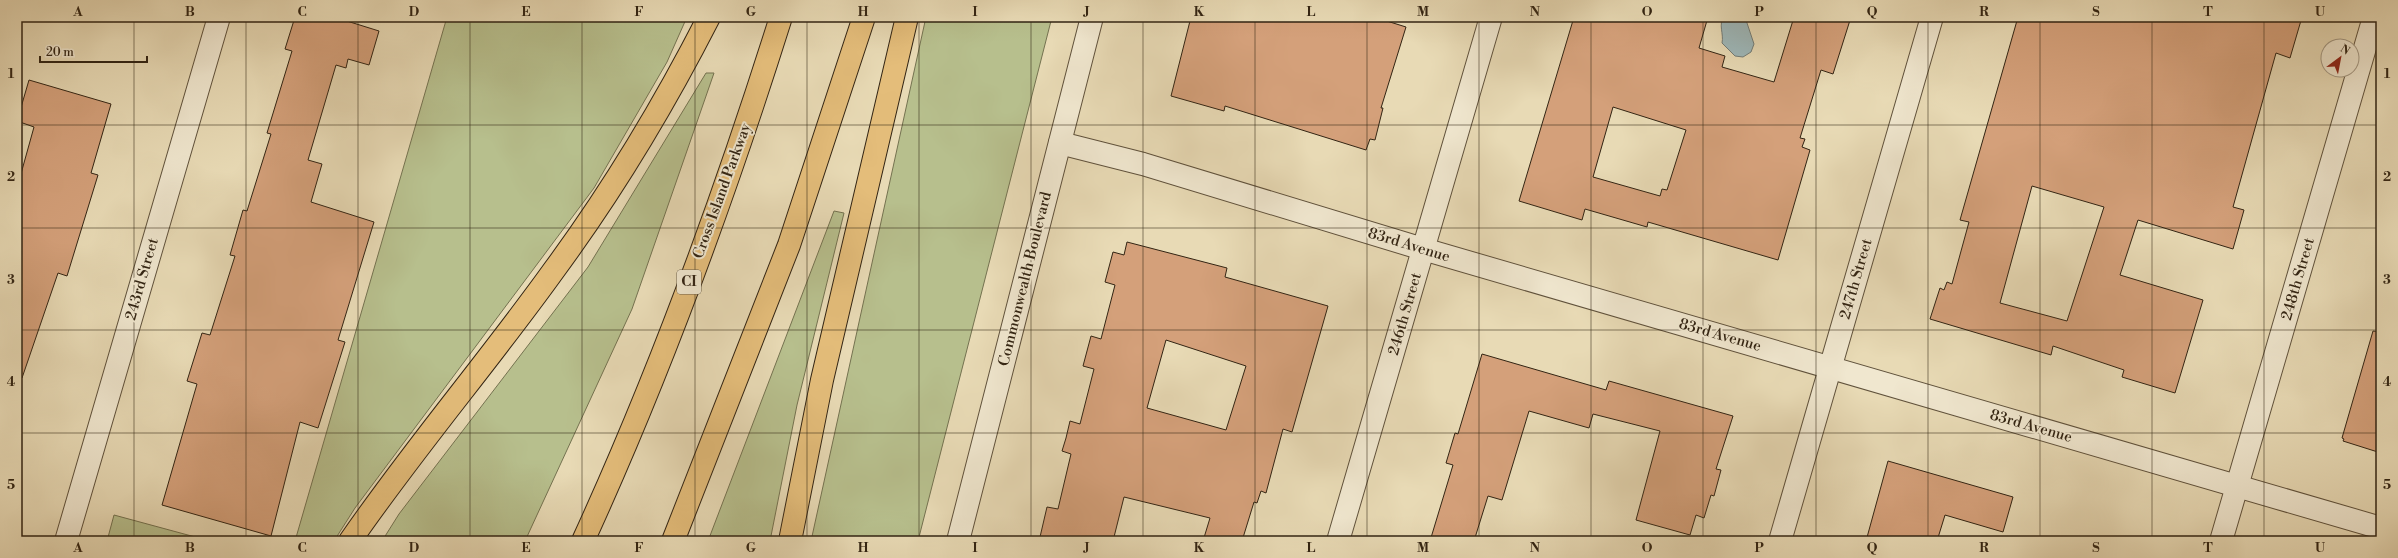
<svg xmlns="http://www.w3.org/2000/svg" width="2398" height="558" font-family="'Libre Bodoni',serif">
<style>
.green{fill:#b7bf8d;stroke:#747250}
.water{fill:#9db7b9;stroke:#727c77}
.building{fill:#d4a07a;stroke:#322413;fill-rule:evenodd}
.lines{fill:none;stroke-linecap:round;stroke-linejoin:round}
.minor-casing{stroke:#60523c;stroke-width:24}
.highway-casing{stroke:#322413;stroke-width:24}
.minor{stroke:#f0e7cf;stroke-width:22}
.highway{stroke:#e4bd7a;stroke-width:22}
.grid{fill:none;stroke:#322413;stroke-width:1;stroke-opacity:0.55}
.labels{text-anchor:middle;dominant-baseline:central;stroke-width:4;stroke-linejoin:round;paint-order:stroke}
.shield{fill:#f0e7cf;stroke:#6b5e4b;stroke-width:1}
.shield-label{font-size:14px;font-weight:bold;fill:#322413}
.street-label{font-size:15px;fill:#322413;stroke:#f0e7cf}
.neatline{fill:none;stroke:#322413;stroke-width:1.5}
.grid-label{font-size:13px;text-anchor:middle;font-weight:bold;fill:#322413}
</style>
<rect width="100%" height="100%" fill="#e8dab5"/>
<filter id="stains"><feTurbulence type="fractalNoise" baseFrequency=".005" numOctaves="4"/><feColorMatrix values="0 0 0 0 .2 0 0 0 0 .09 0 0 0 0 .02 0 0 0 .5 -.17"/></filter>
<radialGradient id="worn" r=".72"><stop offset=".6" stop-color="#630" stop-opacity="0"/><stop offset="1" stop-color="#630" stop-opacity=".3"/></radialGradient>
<!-- green -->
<g class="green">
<path d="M447 17H687L667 62 594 188 355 508 334 541H295Z"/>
<path d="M926 17H1052L918 541H811Z"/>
<path d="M706 73H714L632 309 525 541H382L399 514 588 267Z"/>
<path d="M834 211 844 213 797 405 770 541H708Z"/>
<path d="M114 515 210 541H107Z"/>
</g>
<!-- water -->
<path class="water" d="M1724 17H1745L1754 44 1751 52 1743 57 1735 56 1722 43C1724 34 1718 24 1724 17Z"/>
<!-- building -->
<g class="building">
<path d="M295 17H334L379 31 369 65 348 59 346 68 336 65 308 160 322 164 311 202 374 222 338 340 345 342 318 428 300 422 271 536 162 505 197 384 187 381 202 333 210 335 235 256 230 255 243 210 247 211 271 134 267 133 292 51 285 49Z"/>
<path d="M1191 17H1374L1406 27 1381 108H1383L1375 140 1370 139 1366 150 1225 106 1224 111 1171 96Z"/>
<path d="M1574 17H1708L1699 48 1725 56 1722 67 1774 82 1794 17H1851L1833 74 1821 70 1800 138 1805 139 1802 147 1810 150 1778 260 1648 222 1647 227 1585 209 1582 220 1519 201ZM1613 107 1686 130 1667 190 1662 189 1660 196 1593 177Z"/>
<path d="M2018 17H2302L2290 58 2276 53 2233 207 2244 210 2233 249 2138 220 2120 275 2203 300 2175 393 2122 377 2124 370 2053 346 2051 355 1930 319 1940 288 1944 290 1947 282 1952 284 1969 222 1960 220ZM2032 186 2104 207 2067 321 2000 303Z"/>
<path d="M29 80 111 104 91 173 98 175 67 276 58 273 22 378 17 377V188L34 127 17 121Z"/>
<path d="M1127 242 1227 268 1225 277 1328 306 1292 432 1283 429 1266 493 1261 491 1257 503 1254 502 1242 541H1203L1210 518 1124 497 1113 541H1055L1040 537 1047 507 1058 509 1071 454 1062 451 1066 438 1070 421 1080 424 1094 369 1083 366 1091 336 1101 339 1115 285 1105 282 1113 252 1124 255ZM1166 340 1246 366 1226 430 1147 408Z"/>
<path d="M2373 331 2381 332V453L2343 441 2344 439 2342 438Z"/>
<path d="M1482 354 1606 390 1609 381 1733 416 1716 469 1721 470 1714 496 1711 495 1704 518 1696 515 1690 535 1636 520 1660 431 1593 414 1589 428 1529 411 1502 500 1488 496 1474 541H1430L1453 465 1446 463 1455 433 1458 434Z"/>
<path d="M1888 461 2013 497 2003 532 1945 515 1937 541H1866Z"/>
</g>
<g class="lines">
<!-- minor casing -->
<g class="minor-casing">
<g id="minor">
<path d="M1060 143 1143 164 1423 249 2381 528"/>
<path d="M66 541 219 17"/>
<path d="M958 541 1092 17"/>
<path d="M1338 541 1491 17"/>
<path d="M1780 541 1932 17"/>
<path d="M2221 541 2374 17"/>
</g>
</g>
<!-- highway casing -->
<g class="highway-casing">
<g id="highway">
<path d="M350 541C414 448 488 362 554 270 613 190 664 105 709 17"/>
<path d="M583 541C661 371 725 195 781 17"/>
<path d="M673 541 789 245 864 17"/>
<path d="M790 541 822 380 907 17"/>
</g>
</g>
<!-- minor -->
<use href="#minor" class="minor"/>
<!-- highway -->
<use href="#highway" class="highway"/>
</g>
<!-- grid -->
<path class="grid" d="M134 17V541M246 17V541M358 17V541M470 17V541M582 17V541M695 17V541M807 17V541M919 17V541M1031 17V541M1143 17V541M1255 17V541M1367 17V541M1479 17V541M1591 17V541M1703 17V541M1816 17V541M1928 17V541M2040 17V541M2152 17V541M2264 17V541M17 125H2381M17 228H2381M17 330H2381M17 433H2381"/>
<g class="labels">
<!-- shield labels -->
<rect class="shield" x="677" y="270" width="24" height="24" rx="3"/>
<g class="shield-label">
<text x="689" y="282">CI</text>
</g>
<!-- street labels -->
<g class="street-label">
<text transform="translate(722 191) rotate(-70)">Cross Island Parkway</text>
<text transform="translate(1409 245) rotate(17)">83rd Avenue</text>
<text transform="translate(142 279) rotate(-74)">243rd Street</text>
<text transform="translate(1025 279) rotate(-76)">Commonwealth Boulevard</text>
<text transform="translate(1856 279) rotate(-74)">247th Street</text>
<text transform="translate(2298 279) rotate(-74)">248th Street</text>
<text transform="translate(1405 314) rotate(-74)">246th Street</text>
<text transform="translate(1720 335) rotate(16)">83rd Avenue</text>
<text transform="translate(2031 426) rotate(16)">83rd Avenue</text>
</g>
</g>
<!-- margin -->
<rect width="2398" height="558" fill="none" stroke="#e8dab5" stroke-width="44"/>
<!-- north arrow -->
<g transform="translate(2340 58) rotate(32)"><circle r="19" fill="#f0e7cf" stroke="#a49984"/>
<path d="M0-3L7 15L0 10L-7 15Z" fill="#8f2418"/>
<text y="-6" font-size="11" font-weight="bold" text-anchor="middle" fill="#322413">N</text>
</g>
<!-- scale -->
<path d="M40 56v6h107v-6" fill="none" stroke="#322413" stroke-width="2"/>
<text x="46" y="56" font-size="12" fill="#322413" stroke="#f0e7cf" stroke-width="3" paint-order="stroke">20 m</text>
<rect x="22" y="22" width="2354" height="514" class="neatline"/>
<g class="grid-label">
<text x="78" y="16">A</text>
<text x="190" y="16">B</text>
<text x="302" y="16">C</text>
<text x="414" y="16">D</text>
<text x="526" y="16">E</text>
<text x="639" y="16">F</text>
<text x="751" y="16">G</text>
<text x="863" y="16">H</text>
<text x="975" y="16">I</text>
<text x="1087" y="16">J</text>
<text x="1199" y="16">K</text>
<text x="1311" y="16">L</text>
<text x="1423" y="16">M</text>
<text x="1535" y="16">N</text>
<text x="1647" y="16">O</text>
<text x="1759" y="16">P</text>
<text x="1872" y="16">Q</text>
<text x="1984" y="16">R</text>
<text x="2096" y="16">S</text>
<text x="2208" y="16">T</text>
<text x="2320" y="16">U</text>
<text x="11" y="78">1</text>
<text x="2387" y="78">1</text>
<text x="11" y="181">2</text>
<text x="2387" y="181">2</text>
<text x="11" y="284">3</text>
<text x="2387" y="284">3</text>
<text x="11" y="386">4</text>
<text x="2387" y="386">4</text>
<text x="11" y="489">5</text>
<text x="2387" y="489">5</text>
<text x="78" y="552">A</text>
<text x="190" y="552">B</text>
<text x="302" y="552">C</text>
<text x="414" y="552">D</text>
<text x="526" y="552">E</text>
<text x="639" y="552">F</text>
<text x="751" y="552">G</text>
<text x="863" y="552">H</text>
<text x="975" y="552">I</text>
<text x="1087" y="552">J</text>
<text x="1199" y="552">K</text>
<text x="1311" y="552">L</text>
<text x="1423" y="552">M</text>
<text x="1535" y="552">N</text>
<text x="1647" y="552">O</text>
<text x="1759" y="552">P</text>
<text x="1872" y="552">Q</text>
<text x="1984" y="552">R</text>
<text x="2096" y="552">S</text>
<text x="2208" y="552">T</text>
<text x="2320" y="552">U</text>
</g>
<rect width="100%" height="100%" filter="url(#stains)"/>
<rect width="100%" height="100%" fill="url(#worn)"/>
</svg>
